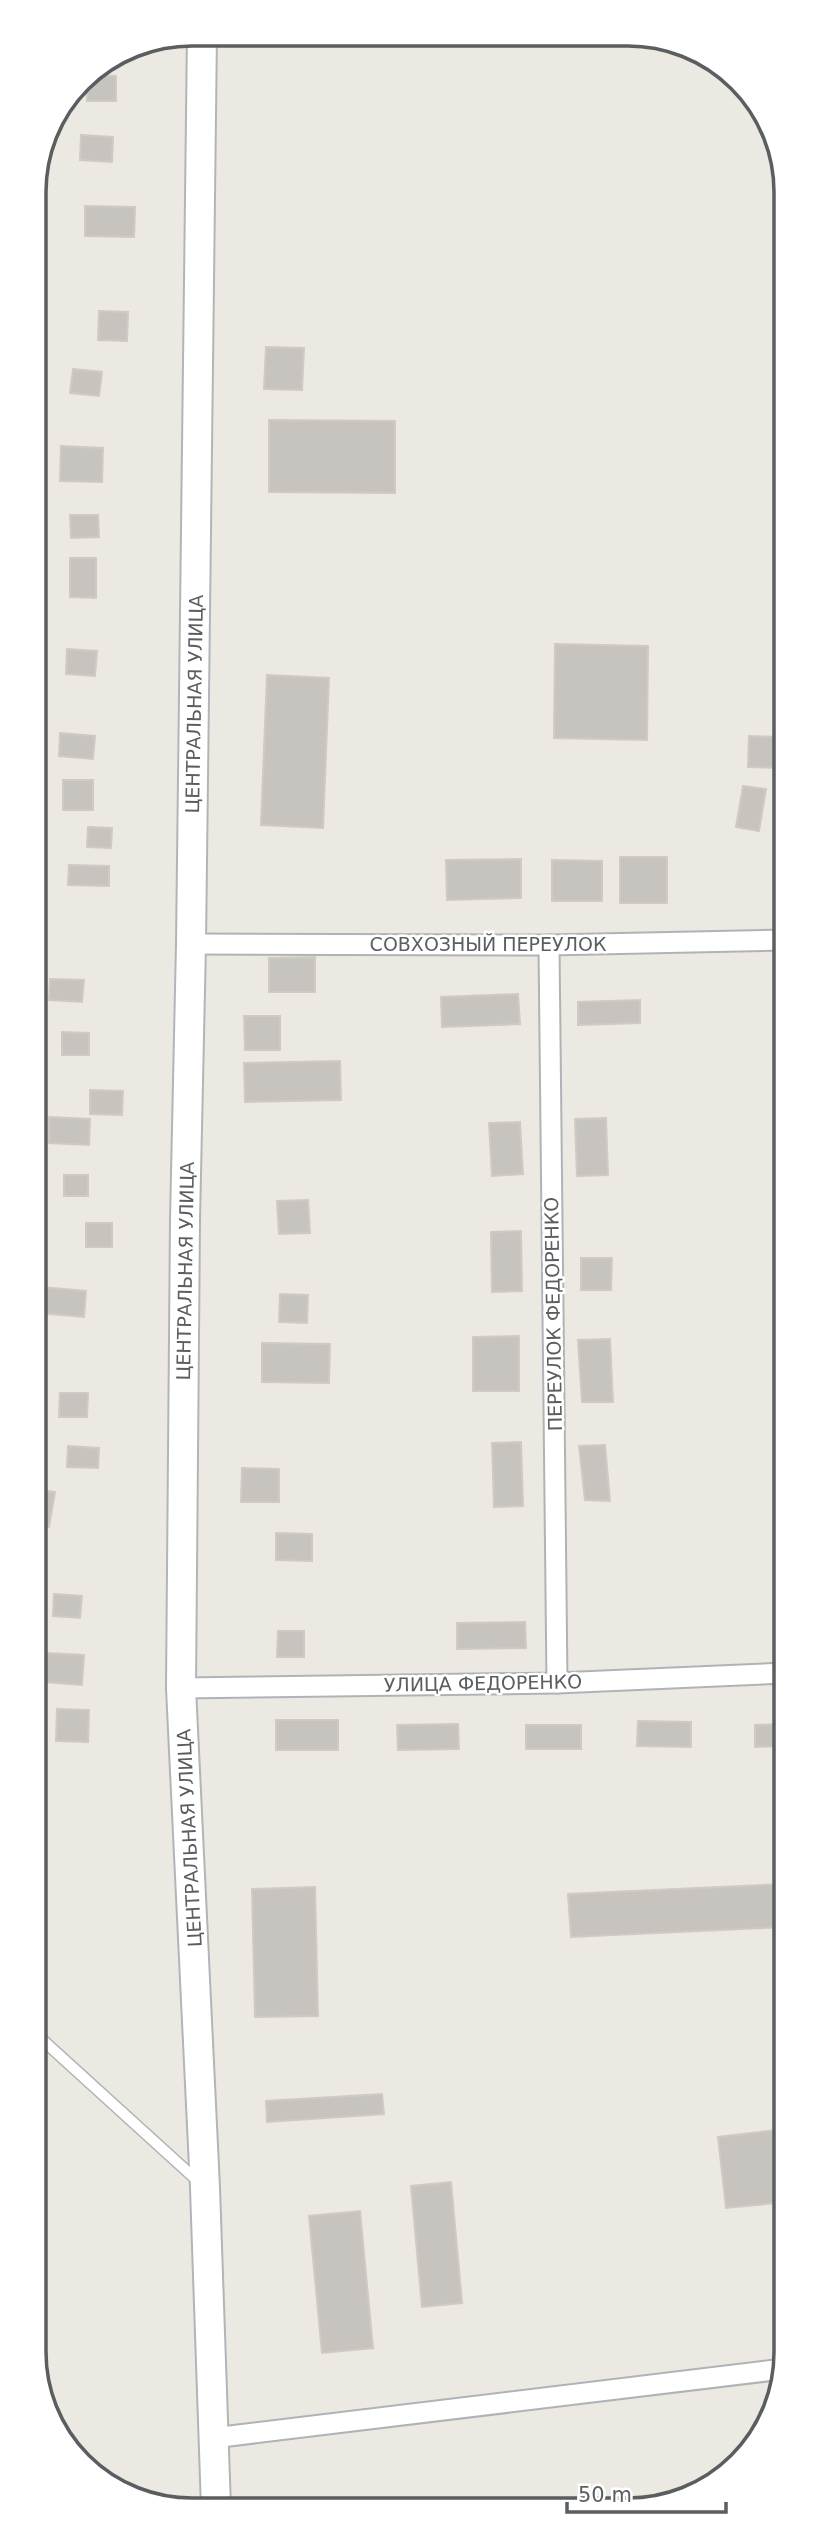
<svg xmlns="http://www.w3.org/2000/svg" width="819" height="2544" font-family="'DejaVu Sans',sans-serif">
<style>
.building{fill:#c7c4bf;stroke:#d0cac1;stroke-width:2}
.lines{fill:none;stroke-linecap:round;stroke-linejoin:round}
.lane-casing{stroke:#b0b3b6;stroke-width:13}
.street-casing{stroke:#b0b3b6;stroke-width:23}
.secondary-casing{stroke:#b2b5b8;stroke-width:32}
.lane{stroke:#fff;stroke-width:10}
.street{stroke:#fff;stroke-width:19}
.secondary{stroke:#fff;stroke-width:28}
.labels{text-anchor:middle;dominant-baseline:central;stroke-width:5;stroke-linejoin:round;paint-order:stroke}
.street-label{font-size:19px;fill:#5b5e61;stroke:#fff}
.rim{fill:none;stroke:#5b5e61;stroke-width:3.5}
</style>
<rect width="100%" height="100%" fill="#ece9e2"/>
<!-- building -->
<g class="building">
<path d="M87 75 116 76V101H87Z"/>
<path d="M81 135 113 137 112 162 80 160Z"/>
<path d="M85 206 135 207 134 237 85 236Z"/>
<path d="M99 311 128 312 127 341 98 340Z"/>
<path d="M266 347 304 348 302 390 264 389Z"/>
<path d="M73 369 102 372 99 396 70 393Z"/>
<path d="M269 420 395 421V493L269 492Z"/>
<path d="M61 446 103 448 102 482 60 481Z"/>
<path d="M70 515H98L99 537 71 538Z"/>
<path d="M70 558H96V598L70 597Z"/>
<path d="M555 644 648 646 647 740 554 738Z"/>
<path d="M67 649 97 651 95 676 66 674Z"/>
<path d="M267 675 329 678 323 828 261 825Z"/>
<path d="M60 733 95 736 93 759 59 756Z"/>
<path d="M749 736 783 737 784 768 748 767Z"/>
<rect x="63" y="780" width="30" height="30"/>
<path d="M743 786 766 789 759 831 736 827Z"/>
<path d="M88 827 112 828 111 848 87 847Z"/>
<rect x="620" y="857" width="47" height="46"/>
<path d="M521 859V898L447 900 446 860Z"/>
<path d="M552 860 602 861V901H552Z"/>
<path d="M69 865 109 866V886L68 885Z"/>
<path d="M315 957V992H269V958Z"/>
<path d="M50 979 84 980 82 1002 49 1000Z"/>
<path d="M518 994 520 1024 442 1027 441 997Z"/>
<path d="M640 1000V1023L578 1025V1002Z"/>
<path d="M244 1016H280V1050H245Z"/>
<path d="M62 1032 89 1033V1055H62Z"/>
<path d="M340 1061 341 1100 245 1102 244 1063Z"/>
<path d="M90 1090 123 1091 122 1115 90 1114Z"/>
<path d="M49 1117 90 1119 89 1145 49 1143Z"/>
<path d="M606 1118 608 1175 577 1176 575 1119Z"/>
<path d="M520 1122 523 1174 492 1176 489 1123Z"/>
<rect x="64" y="1175" width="24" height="21"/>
<path d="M308 1200 310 1233 279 1234 277 1201Z"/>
<rect x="86" y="1223" width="26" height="24"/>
<path d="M521 1231 522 1291 492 1292 491 1232Z"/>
<path d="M581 1258H612L611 1290H581Z"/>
<path d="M41 1287 86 1291 84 1317 39 1313Z"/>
<path d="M280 1294 308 1295 307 1323 279 1322Z"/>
<path d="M519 1336V1391H473V1337Z"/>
<path d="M610 1339 613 1402H582L578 1340Z"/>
<path d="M262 1343 330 1344 329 1383 262 1382Z"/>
<path d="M60 1393H88L87 1417H59Z"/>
<path d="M521 1442 523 1506 494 1507 492 1443Z"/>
<path d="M605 1445 610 1501 585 1500 579 1446Z"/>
<path d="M68 1446 99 1448 98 1468 67 1467Z"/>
<path d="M242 1468 279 1469V1502H241Z"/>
<path d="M35 1489 55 1492 49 1527 35 1524Z"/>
<path d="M276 1533 312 1534V1561L276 1560Z"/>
<path d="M54 1594 82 1596 80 1618 53 1616Z"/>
<path d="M525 1622 526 1648 457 1649V1623Z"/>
<path d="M278 1631H304V1657H277Z"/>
<path d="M46 1653 84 1655 82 1685 44 1682Z"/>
<path d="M57 1709 89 1710 88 1742 56 1741Z"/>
<rect x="276" y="1720" width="62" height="30"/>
<path d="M638 1721 691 1722V1747L637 1746Z"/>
<path d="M458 1724 459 1749 398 1750 397 1725Z"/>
<path d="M785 1724V1746L755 1747V1725Z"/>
<rect x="526" y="1725" width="55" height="24"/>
<path d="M785 1884V1927L571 1937 568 1894Z"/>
<path d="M315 1887 318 2016 255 2017 252 1889Z"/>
<path d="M382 2094 384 2114 267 2122 266 2101Z"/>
<path d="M785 2129V2202L726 2208 718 2137Z"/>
<path d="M451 2182 462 2303 422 2307 411 2186Z"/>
<path d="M360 2211 373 2348 322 2353 309 2216Z"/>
</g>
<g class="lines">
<!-- lane casing -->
<g class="lane-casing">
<path id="lane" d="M36 2034 200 2183"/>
</g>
<!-- street casing -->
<g class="street-casing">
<g id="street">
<path d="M191 944 549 945 784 940"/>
<path d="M549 945 557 1683"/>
<path d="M181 1688 557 1683 785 1673"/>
<path d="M213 2438 783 2369"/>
</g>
</g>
<!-- secondary casing -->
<g class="secondary-casing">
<path id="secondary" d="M202 33 191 944 185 1220 181 1688 205 2188 216 2508"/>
</g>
<!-- lane -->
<use href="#lane" class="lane"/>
<!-- street -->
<use href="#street" class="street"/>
<!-- secondary -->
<use href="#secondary" class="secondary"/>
</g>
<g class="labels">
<!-- street labels -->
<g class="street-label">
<text transform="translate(194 704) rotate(-89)">ЦЕНТРАЛЬНАЯ УЛИЦА</text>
<text x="488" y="944">СОВХОЗНЫЙ ПЕРЕУЛОК</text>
<text transform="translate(185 1271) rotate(-89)">ЦЕНТРАЛЬНАЯ УЛИЦА</text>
<text transform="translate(553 1314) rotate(-91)">ПЕРЕУЛОК ФЕДОРЕНКО</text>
<text transform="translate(483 1683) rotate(-1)">УЛИЦА ФЕДОРЕНКО</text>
<text transform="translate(189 1838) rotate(-93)">ЦЕНТРАЛЬНАЯ УЛИЦА</text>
</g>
</g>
<!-- crop -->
<path d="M0 0H819V2544H0ZM192 46H628A146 146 0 0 1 774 192V2352A146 146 0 0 1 628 2498H192A146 146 0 0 1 46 2352V192A146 146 0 0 1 192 46Z" fill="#fff" fill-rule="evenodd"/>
<path class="rim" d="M192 46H628A146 146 0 0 1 774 192V2352A146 146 0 0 1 628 2498H192A146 146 0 0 1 46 2352V192A146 146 0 0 1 192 46Z"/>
<!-- scale -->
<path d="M567 2502v10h159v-10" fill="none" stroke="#5b5e61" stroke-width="3.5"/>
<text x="578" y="2502" font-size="21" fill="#5b5e61" stroke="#ffffff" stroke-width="5" paint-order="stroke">50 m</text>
</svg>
